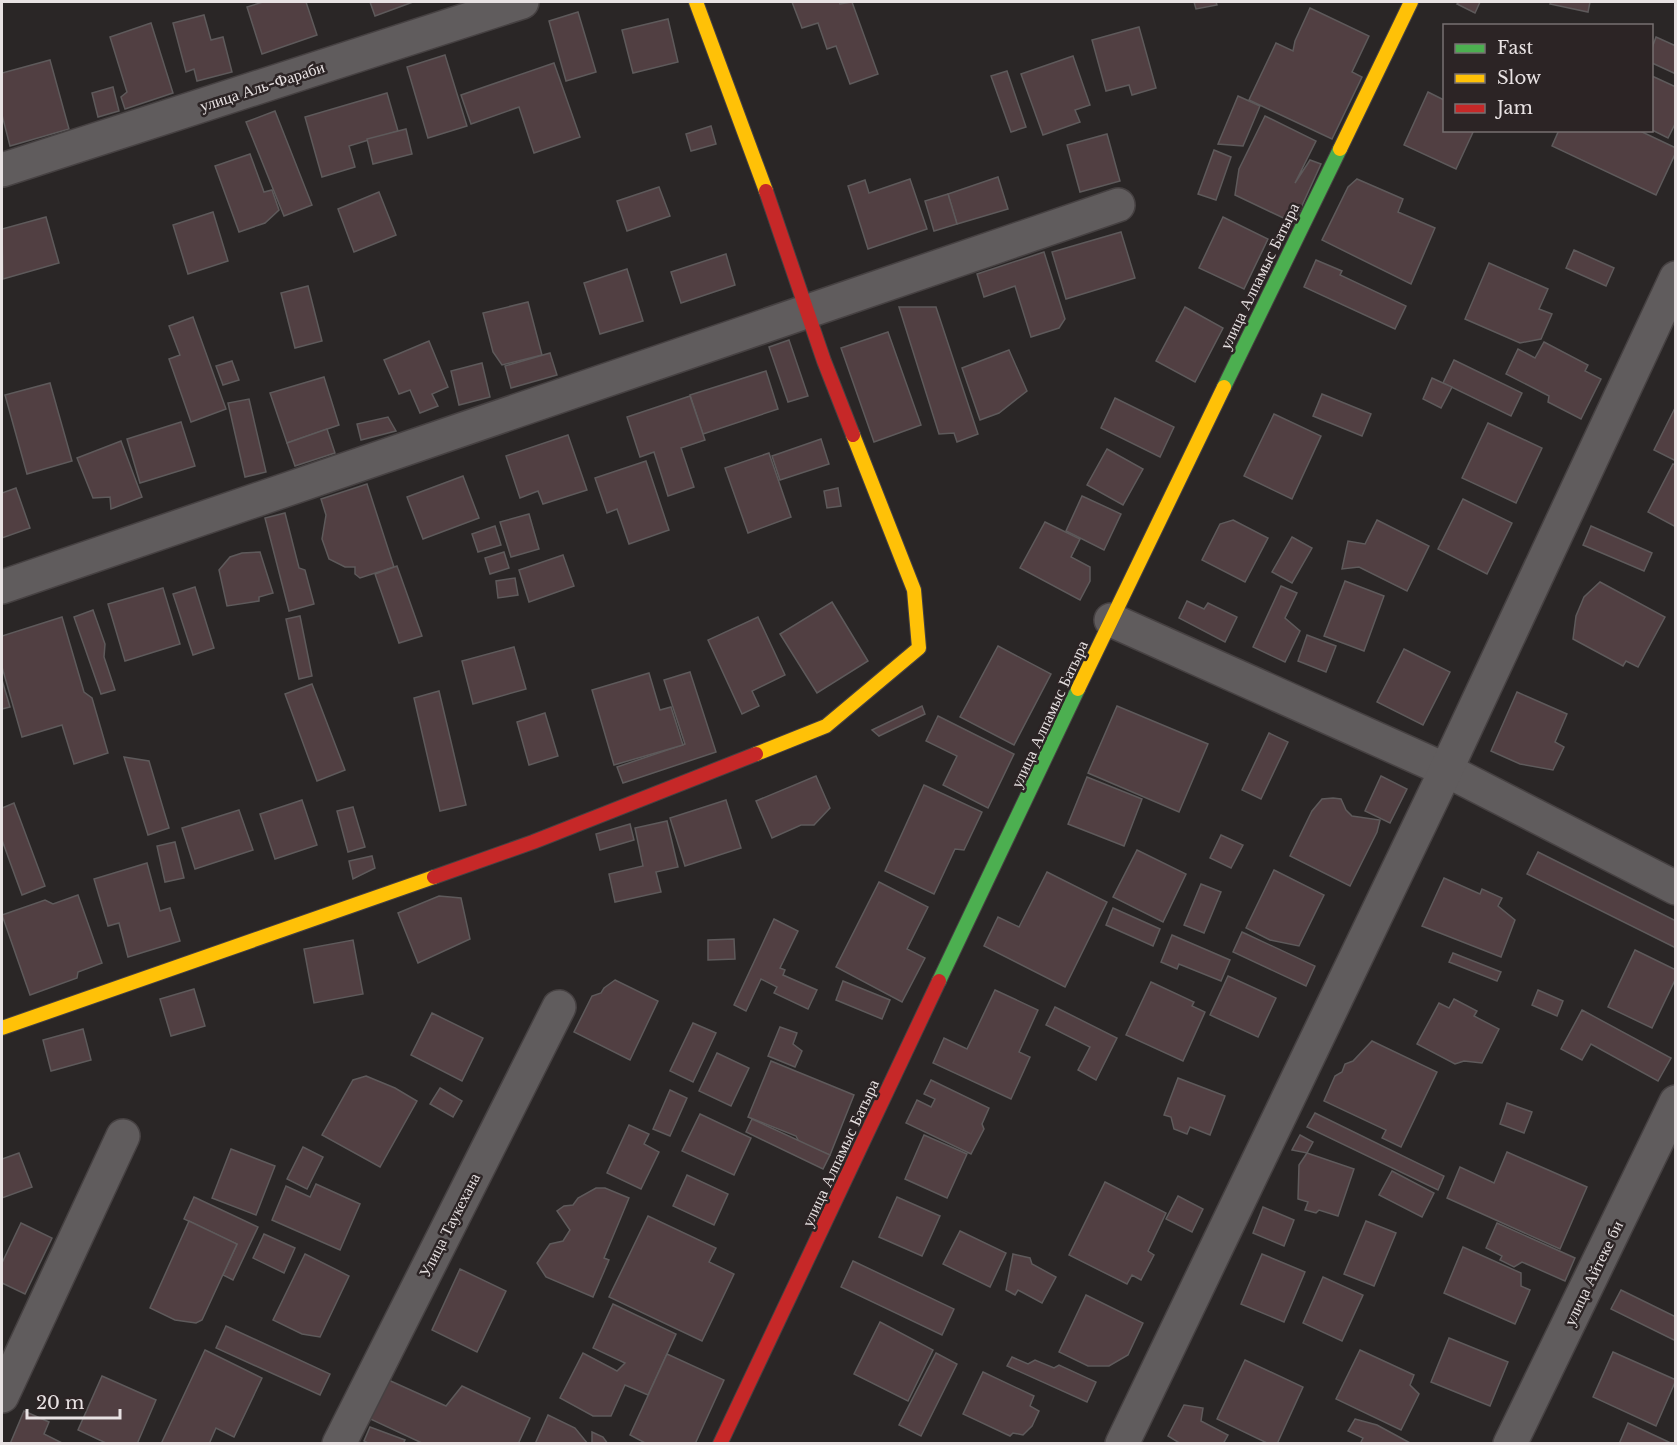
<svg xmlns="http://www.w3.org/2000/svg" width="1677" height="1445" font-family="'Libre Baskerville',serif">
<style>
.building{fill:#513f42;stroke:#5e5a5b;stroke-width:1.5}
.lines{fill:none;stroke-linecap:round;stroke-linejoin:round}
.street-casing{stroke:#464142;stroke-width:36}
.fast-casing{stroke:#464142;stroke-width:16}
.slow-casing{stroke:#464142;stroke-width:16}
.jam-casing{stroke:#464142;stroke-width:16}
.street{stroke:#605c5d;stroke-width:33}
.fast{stroke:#4caf50;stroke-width:14}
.slow{stroke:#ffc107;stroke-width:14}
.jam{stroke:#c62828;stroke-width:14}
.labels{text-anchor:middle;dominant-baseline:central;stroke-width:5;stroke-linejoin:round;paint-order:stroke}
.street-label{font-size:16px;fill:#e8e2e3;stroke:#2c2425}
</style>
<rect width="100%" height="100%" fill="#2a2626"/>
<!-- building -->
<g class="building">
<path d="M263 2H306L317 35 262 54 247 7Z"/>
<path d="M370 2H413L375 16Z"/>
<path d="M792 2H839L840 4 852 2 878 74 850 84 836 46 827 49 818 23 802 28Z"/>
<path d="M1194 2H1216L1217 5 1196 9Z"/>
<path d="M1459 2H1480L1475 13 1457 4Z"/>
<path d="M1551 2H1590L1588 12 1550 4Z"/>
<path d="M1310 8 1369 36 1352 72 1362 77 1332 139 1249 100 1276 43 1293 51 1295 41Z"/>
<path d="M578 12 596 72 566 81 549 21Z"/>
<path d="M204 15 211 40 223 37 232 72 197 81 194 69 186 72 173 23Z"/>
<path d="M668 19 678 62 633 73 622 30Z"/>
<path d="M151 23 173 93 125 109 121 97 127 92 110 37Z"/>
<path d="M1139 27 1156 88 1132 95 1129 85 1106 91 1092 40Z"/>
<path d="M1656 37 1676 46V74L1652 63V48Z"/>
<path d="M445 55 467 126 428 138 407 67Z"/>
<path d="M1073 56 1090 105 1075 110 1080 122 1043 135 1021 74Z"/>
<path d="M50 60 69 129 10 146 2 115V73Z"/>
<path d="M554 63 580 137 534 153 519 107 471 124 461 95Z"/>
<path d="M1007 71 1026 127 1011 132 991 76Z"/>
<path d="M1652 76 1676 87V122L1668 138 1652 130Z"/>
<path d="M113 87 119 111 98 117 92 93Z"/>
<path d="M1428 92 1444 100V130H1474L1456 169 1404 145Z"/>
<path d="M387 93 398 131 349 146 355 167 322 177 305 117Z"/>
<path d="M1238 96 1260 106 1243 146 1218 144Z"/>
<path d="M275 111 312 205 284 216 246 122Z"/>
<path d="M1265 116 1316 141 1295 183 1310 160 1321 164 1294 223 1235 195 1239 169Z"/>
<path d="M711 126 716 144 691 151 686 134Z"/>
<path d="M406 129 412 154 373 164 367 139Z"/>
<path d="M1559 130H1638L1676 148V152L1656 195 1552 146Z"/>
<path d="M1107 134 1120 181 1080 192 1067 145Z"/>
<path d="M1214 150 1231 157 1216 200 1198 194Z"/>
<path d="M250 154 264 192 272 190 279 210 265 223 239 232 215 166Z"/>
<path d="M998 177 1008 209 957 224 948 194Z"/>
<path d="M910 179 927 229 868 249 848 186 865 180 869 193Z"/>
<path d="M1357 179 1403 199 1398 212 1435 228 1411 284 1322 240 1348 187Z"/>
<path d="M659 187 670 216 627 231 617 201Z"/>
<path d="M379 192 396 235 354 252 338 209Z"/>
<path d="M948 194 957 224 934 231 925 201Z"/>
<path d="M213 212 228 261 188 274 173 225Z"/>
<path d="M46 217 59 263 3 279 2 229Z"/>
<path d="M1223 217 1268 239 1244 289 1199 268Z"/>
<path d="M1121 232 1135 278 1066 299 1052 252Z"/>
<path d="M1574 250 1614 268 1606 286 1566 268Z"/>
<path d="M1044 252 1065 319 1059 328 1031 337 1015 286 984 297 977 274Z"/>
<path d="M726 254 735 285 681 303 671 272Z"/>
<path d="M1316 260 1342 271 1340 275 1406 306 1395 329 1304 287Z"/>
<path d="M1489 263 1548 289 1539 309 1552 314 1541 339 1520 343 1465 319Z"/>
<path d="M627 269 643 321 600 334 584 283Z"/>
<path d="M308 286 322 341 295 348 281 293Z"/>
<path d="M528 302 542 355 502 365 493 352 483 313Z"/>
<path d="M899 307H936L978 434 957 442 954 433 939 434Z"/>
<path d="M1185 307 1223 328 1195 382 1156 361Z"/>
<path d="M193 317 226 409 191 422 169 359 180 355 169 326Z"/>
<path d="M888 332 921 425 874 442 841 348Z"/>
<path d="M789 340 808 396 788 402 769 347Z"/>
<path d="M429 341 448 387 432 394 438 406 420 413 410 390 399 394 384 360Z"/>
<path d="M1544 342 1588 365 1585 371 1601 379 1581 419 1548 402 1549 396 1506 374 1518 349 1535 358Z"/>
<path d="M1009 350 1027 391 999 413 980 420 962 368Z"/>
<path d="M550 353 557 375 511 388 505 366Z"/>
<path d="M1454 360 1522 393 1511 416 1443 383Z"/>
<path d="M232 361 239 380 223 385 216 366Z"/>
<path d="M482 363 490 397 459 405 451 371Z"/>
<path d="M766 371 778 409 703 434 690 395Z"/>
<path d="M324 377 339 425 287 443 270 393Z"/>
<path d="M1432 378 1452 387 1441 408 1423 399Z"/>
<path d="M50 383 72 461 27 474 5 395Z"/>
<path d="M1322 394 1371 414 1362 436 1313 416Z"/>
<path d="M690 396 705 440 681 448 694 487 668 496 654 452 640 457 627 417Z"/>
<path d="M1115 398 1174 427 1160 457 1101 428Z"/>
<path d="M249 399 266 472 245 477 228 403Z"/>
<path d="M1676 406V461L1654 450Z"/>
<path d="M1274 414 1321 436 1292 499 1244 476Z"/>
<path d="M388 417 396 431 361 440 357 424Z"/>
<path d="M181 422 195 466 140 483 127 439Z"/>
<path d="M1488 423 1542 448 1516 503 1462 478Z"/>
<path d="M327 429 335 453 295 466 287 443Z"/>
<path d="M568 435 587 490 543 504 538 491 520 498 506 456Z"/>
<path d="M821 439 829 464 780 480 772 456Z"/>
<path d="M121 441 142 497 111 509 110 497 93 498 77 458Z"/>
<path d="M1107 449 1143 469 1123 505 1087 485Z"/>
<path d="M769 453 791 517 748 533 725 468Z"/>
<path d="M646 461 669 530 629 544 617 509 607 513 595 478Z"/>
<path d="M1673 464 1676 465V527L1648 512Z"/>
<path d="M463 476 479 518 423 539 407 497Z"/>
<path d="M367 484 394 567 360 578 355 574V567H345L329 559 322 539 326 515 321 499Z"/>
<path d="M16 488 30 528 2 538V493Z"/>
<path d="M838 488 841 506 827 508 824 491Z"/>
<path d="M1082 496 1121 514 1104 550 1066 531Z"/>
<path d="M1463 499 1512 523 1487 574 1438 549Z"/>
<path d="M285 513 299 568 305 570 314 604 289 611 265 518Z"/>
<path d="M529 514 539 549 511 557 500 522Z"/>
<path d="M1233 520 1268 538 1245 582 1202 560 1220 524Z"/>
<path d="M1377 520 1429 546 1407 591 1359 567 1342 569 1348 541 1365 544Z"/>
<path d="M1045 522 1080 539 1071 557 1090 567V581L1080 600 1020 568Z"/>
<path d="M495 526 501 545 478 552 472 534Z"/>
<path d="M1591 526 1652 553 1644 571 1583 545Z"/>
<path d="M1292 537 1312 548 1292 583 1272 572Z"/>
<path d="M260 552 273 593 259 597V601L227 606 219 570 230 557 242 553Z"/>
<path d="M504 552 509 568 490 574 485 558Z"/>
<path d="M563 555 574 586 529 602 519 570Z"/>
<path d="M397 566 422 636 399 643 375 574Z"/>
<path d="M515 578 518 595 498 598 496 581Z"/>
<path d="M1345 581 1384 596 1364 651 1324 636Z"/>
<path d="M1600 582 1665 617 1638 667 1626 661 1623 666 1573 639 1576 616 1584 597Z"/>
<path d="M1281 586 1297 593 1285 618 1300 631 1285 662 1253 647Z"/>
<path d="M195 587 214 648 193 655 173 594Z"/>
<path d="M163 588 180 644 125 661 108 604Z"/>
<path d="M1187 601 1204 609 1208 603 1237 617 1225 642 1179 618Z"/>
<path d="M832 602 868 661 817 693 780 634Z"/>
<path d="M93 610 105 644 104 657 115 690 101 694 74 617Z"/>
<path d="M300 616 312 676 299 679 286 619Z"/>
<path d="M62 617 84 692 92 698 108 753 74 764 62 725 22 737 2 667V636Z"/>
<path d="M758 617 785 675 752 691 759 706 742 714 708 640Z"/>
<path d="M1307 635 1336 646 1326 672 1298 661Z"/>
<path d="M998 646 1051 674 1014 745 960 717Z"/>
<path d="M514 647 526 689 473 704 462 661Z"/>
<path d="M1404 649 1450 672 1423 725 1377 702Z"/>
<path d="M690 672 716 752 623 783 617 767 685 744 664 680Z"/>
<path d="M649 673 660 710 671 707 683 745 614 765 592 690Z"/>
<path d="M2 680 10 707 2 709Z"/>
<path d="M312 684 345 770 317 781 285 694Z"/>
<path d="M439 691 466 805 440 811 414 698Z"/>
<path d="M1517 692 1567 714 1555 742 1564 747 1553 770 1520 764 1491 751Z"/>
<path d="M922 706 925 714 879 736 872 730Z"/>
<path d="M1117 706 1208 744 1179 812 1088 773Z"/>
<path d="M545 713 558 756 529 765 517 722Z"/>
<path d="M938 716 1014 754 988 808 943 785 957 756 926 741Z"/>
<path d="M1269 733 1288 742 1261 799 1242 790Z"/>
<path d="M124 757 149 761 169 828 148 835Z"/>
<path d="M816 776 830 808 814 825H801L772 838 756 801Z"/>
<path d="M1381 776 1407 789 1390 823 1365 811Z"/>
<path d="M1087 777 1142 799 1124 846 1068 824Z"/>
<path d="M924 785 982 812 964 850 955 849 934 894 885 871Z"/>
<path d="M1333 798 1341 799 1346 810 1352 816 1380 820 1377 832 1350 886 1290 856 1312 811 1322 799Z"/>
<path d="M302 800 317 845 275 859 260 814Z"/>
<path d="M726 800 741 848 685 866 670 818Z"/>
<path d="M14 803 45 886 22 895 2 840V808Z"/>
<path d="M353 807 365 847 348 852 337 811Z"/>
<path d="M239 810 253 850 195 869 182 828Z"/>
<path d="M667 821 678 867 656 872 661 892 615 902 609 874 643 866 635 828Z"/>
<path d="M630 824 634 840 600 850 596 834Z"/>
<path d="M1221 835 1243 845 1231 868 1210 858Z"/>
<path d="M175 842 184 878 165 882 157 846Z"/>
<path d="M1137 850 1186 874 1163 922 1113 897Z"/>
<path d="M1538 852 1676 921V948L1527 874Z"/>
<path d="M372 856 375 868 353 879 349 861Z"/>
<path d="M147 863 160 911 170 908 180 941 128 957 119 923 108 926 94 879Z"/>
<path d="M1274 870 1324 895 1299 946 1270 940 1246 928Z"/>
<path d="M1047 872 1107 902 1065 987 984 946 998 917 1019 927Z"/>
<path d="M1444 878 1480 894 1482 889 1502 898 1498 906 1515 920 1501 957 1422 926Z"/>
<path d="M879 882 928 907 907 949 925 958 902 1002 836 967Z"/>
<path d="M1201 884 1221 892 1204 933 1184 925Z"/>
<path d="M78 895 102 963 78 972 77 978 30 995 2 915 45 900 53 904Z"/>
<path d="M439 896 461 898 470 939 418 963 398 913Z"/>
<path d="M1113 908 1160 929 1153 946 1106 925Z"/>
<path d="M774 919 798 931 780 968 785 970 783 975 817 990 808 1009 774 993 777 987 761 979 746 1011 734 1005Z"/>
<path d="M1242 932 1315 966 1306 986 1233 952Z"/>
<path d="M1172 935 1230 960 1221 981 1179 964 1177 969 1161 962Z"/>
<path d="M734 939 735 959 708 960V940Z"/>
<path d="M353 940 363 994 314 1003 304 949Z"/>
<path d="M1635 950 1676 970V978L1652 1028 1608 1007Z"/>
<path d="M1453 953 1501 972 1497 981 1449 962Z"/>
<path d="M1228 976 1276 998 1258 1037 1210 1015Z"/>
<path d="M615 980 658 1001 630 1060 574 1032 592 996 601 993 604 988Z"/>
<path d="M843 981 890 1000 882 1019 836 1000Z"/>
<path d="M1151 982 1194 1002 1192 1006 1205 1012 1183 1061 1126 1035Z"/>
<path d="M194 989 205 1026 171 1036 160 999Z"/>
<path d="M995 990 1038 1010 1019 1052 1030 1057 1011 1099 933 1063 944 1038 967 1049Z"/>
<path d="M1538 990 1563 1001 1557 1016 1532 1005Z"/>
<path d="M1454 999 1477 1011 1474 1016 1499 1029 1482 1063 1464 1061 1455 1064 1417 1044 1439 1003 1449 1008Z"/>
<path d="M1055 1007 1117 1038 1096 1080 1078 1070 1090 1047 1046 1025Z"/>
<path d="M1582 1010 1671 1058 1658 1081 1591 1044 1582 1060 1561 1049Z"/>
<path d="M432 1013 483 1038 462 1081 411 1055Z"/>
<path d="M693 1023 716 1033 693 1082 670 1071Z"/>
<path d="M780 1027 797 1033 793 1044 802 1051 795 1067 768 1056Z"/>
<path d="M83 1029 91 1060 51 1071 43 1040Z"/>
<path d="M1372 1041 1437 1072 1401 1147 1382 1138 1386 1130 1324 1101 1335 1076 1342 1072 1345 1064 1353 1061Z"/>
<path d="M717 1053 749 1068 731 1106 699 1091Z"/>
<path d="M771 1061 854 1095 830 1155 799 1142 796 1136 748 1117Z"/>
<path d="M366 1076 395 1088 417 1101 380 1167 322 1135 353 1080Z"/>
<path d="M1178 1078 1225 1096 1210 1135 1190 1127 1187 1134 1174 1129 1171 1117 1164 1115Z"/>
<path d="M931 1080 989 1108 982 1124 984 1129 971 1154 906 1123 917 1100 931 1107 935 1099 924 1094Z"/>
<path d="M440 1088 462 1101 453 1117 430 1104Z"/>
<path d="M670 1090 687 1098 670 1136 653 1129Z"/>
<path d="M1507 1103 1532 1112 1524 1133 1500 1124Z"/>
<path d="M1315 1113 1444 1176 1438 1190 1307 1127Z"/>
<path d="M700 1114 751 1138 734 1175 682 1151Z"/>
<path d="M752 1119 830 1155 823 1169 746 1132Z"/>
<path d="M629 1125 649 1134 644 1144 659 1152 641 1189 607 1173Z"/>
<path d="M924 1135 967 1154 947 1198 905 1179Z"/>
<path d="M1300 1135 1313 1142 1307 1153 1292 1150Z"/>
<path d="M303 1147 323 1157 307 1189 287 1179Z"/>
<path d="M231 1149 275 1166 256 1215 212 1198Z"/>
<path d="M1507 1152 1587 1187 1560 1249 1447 1198 1460 1167 1494 1183Z"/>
<path d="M19 1153 32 1187 2 1198V1159Z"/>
<path d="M1307 1153 1354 1169 1338 1216 1319 1210 1316 1213 1305 1210 1308 1202 1298 1199 1299 1165Z"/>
<path d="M1392 1171 1434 1193 1422 1217 1379 1195Z"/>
<path d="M687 1175 728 1194 714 1225 673 1206Z"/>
<path d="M1105 1182 1166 1213 1148 1251 1154 1255 1141 1280 1132 1275 1127 1284 1069 1255Z"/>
<path d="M316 1184 360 1204 340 1250 272 1220 286 1186 310 1197Z"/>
<path d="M596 1188H605L629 1198 604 1258 609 1260 593 1297 546 1277 537 1263 550 1244 563 1241 570 1230 557 1211 564 1206 573 1205 578 1198Z"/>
<path d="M1178 1196 1203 1209 1192 1232 1166 1219Z"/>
<path d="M194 1197 258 1227 233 1280 223 1275 237 1244 184 1219Z"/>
<path d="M897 1197 940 1216 922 1256 879 1237Z"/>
<path d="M1263 1207 1294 1220 1284 1246 1253 1233Z"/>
<path d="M648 1216 716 1248 709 1262 734 1274 702 1341 609 1297Z"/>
<path d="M189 1221 237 1244 202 1320 196 1323 175 1320 150 1308Z"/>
<path d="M1366 1221 1396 1233 1374 1286 1344 1274Z"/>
<path d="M21 1223 52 1238 25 1294 2 1283V1263Z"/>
<path d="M1497 1223 1575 1258 1565 1281 1522 1262 1514 1267 1500 1260 1502 1256 1486 1248Z"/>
<path d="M960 1231 1006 1253 990 1287 943 1264Z"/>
<path d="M264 1234 295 1248 284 1273 253 1258Z"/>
<path d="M1463 1247 1521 1273V1286L1530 1290 1515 1324 1444 1293Z"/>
<path d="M305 1254 349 1276 320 1337 302 1334 273 1320Z"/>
<path d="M1013 1254 1030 1258 1032 1264 1056 1277 1042 1303 1018 1290 1015 1295 1006 1290Z"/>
<path d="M1262 1254 1305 1272 1284 1322 1241 1304Z"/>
<path d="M853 1261 954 1309 942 1335 841 1287Z"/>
<path d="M460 1269 506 1291 477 1352 432 1330Z"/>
<path d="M1323 1277 1363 1295 1342 1341 1303 1323Z"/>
<path d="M1621 1290 1676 1317V1341L1611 1309Z"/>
<path d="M1086 1295 1143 1323 1128 1355 1109 1366H1088L1059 1352Z"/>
<path d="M613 1304 676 1334 648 1395 625 1385 611 1416H593L560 1398 583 1353 617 1371 625 1363 593 1348Z"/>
<path d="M880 1322 933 1350 908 1401 854 1374Z"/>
<path d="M226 1326 330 1374 320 1395 216 1348Z"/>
<path d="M1449 1338 1508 1362 1490 1406 1431 1382Z"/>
<path d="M205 1350 262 1378 234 1437 216 1428 209 1444H161Z"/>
<path d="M1360 1350 1414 1375 1410 1385 1419 1394 1401 1430 1336 1399Z"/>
<path d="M1613 1352 1676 1380 1656 1426 1593 1397Z"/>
<path d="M936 1353 957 1364 921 1436 899 1425Z"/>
<path d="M667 1354 724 1380 695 1444H647L630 1435Z"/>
<path d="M1012 1357 1028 1364 1035 1360 1054 1368 1059 1365 1096 1382 1087 1402 1007 1366Z"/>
<path d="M1245 1360 1303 1387 1277 1444H1269L1217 1419Z"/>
<path d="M983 1372 1034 1396 1030 1406 1039 1411 1032 1426 1023 1435 1013 1433 1010 1436 963 1414Z"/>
<path d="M102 1376 156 1400 137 1444H108L78 1430Z"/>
<path d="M384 1378 446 1406 462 1386 530 1418 518 1444H424L366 1417Z"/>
<path d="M1184 1405 1203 1408 1201 1421 1228 1435 1223 1444H1181L1168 1436Z"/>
<path d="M24 1411 49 1422 44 1434 64 1444H10Z"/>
<path d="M548 1415 575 1428 588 1444H535Z"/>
<path d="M1355 1419 1377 1425 1412 1444H1360L1363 1438 1348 1431Z"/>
<path d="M1628 1423 1673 1444H1619Z"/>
<path d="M370 1427 405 1440 403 1444H370L364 1441Z"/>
<path d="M592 1432 603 1437 608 1444H592Z"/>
</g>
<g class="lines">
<!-- street casing -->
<g class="street-casing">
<g id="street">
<path d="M2 170 522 2"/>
<path d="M2 587C373 459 746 335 1118 205"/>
<path d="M1111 620 1446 770 1676 888"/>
<path d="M2 1396 123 1136"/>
<path d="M339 1444 559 1007"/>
<path d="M1122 1444 1446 770 1676 278"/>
<path d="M1510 1444 1676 1102"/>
</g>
</g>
<!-- fast casing -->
<g class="fast-casing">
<g id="fast">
<path d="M1224 387 1340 149"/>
<path d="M939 981 1078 689"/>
</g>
</g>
<!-- slow casing -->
<g class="slow-casing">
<g id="slow">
<path d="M696 2 766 191"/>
<path d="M1340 149 1411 2"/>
<path d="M1078 689 1224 387"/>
<path d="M756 754 826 726 919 648 914 590 853 435"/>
<path d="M2 1028 434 877"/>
</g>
</g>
<!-- jam casing -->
<g class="jam-casing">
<g id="jam">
<path d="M766 191 824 361 853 435"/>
<path d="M434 877 533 842 756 754"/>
<path d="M720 1444 939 981"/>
</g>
</g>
<!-- street -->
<use href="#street" class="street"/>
<!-- fast -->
<use href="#fast" class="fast"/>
<!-- slow -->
<use href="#slow" class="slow"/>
<!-- jam -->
<use href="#jam" class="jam"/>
</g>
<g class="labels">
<!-- street labels -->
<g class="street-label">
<text transform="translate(262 86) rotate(-18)">улица Аль-Фараби</text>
<text transform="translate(1259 276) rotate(-64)">улица Алпамыс Батыра</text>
<text transform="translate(1049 714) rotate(-65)">улица Алпамыс Батыра</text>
<text transform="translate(840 1153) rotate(-65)">улица Алпамыс Батыра</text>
<text transform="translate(449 1225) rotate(-63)">Улица Таукехана</text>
<text transform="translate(1593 1273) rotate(-64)">улица Айтеке би</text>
</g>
</g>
<!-- border -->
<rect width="1677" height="1445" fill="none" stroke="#e8e2e3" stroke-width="6"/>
<!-- legend -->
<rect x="1443" y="24" width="210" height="108" fill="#2c2425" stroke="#777071" stroke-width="1.5"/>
<rect x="1455" y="44" width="30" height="9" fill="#4caf50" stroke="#777071" stroke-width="1.5"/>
<text x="1497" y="54" font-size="18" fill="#e8e2e3">Fast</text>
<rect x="1455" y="74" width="30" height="9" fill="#ffc107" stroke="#777071" stroke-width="1.5"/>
<text x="1497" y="84" font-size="18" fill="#e8e2e3">Slow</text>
<rect x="1455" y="104" width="30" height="9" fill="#c62828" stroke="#777071" stroke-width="1.5"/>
<text x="1497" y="114" font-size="18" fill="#e8e2e3">Jam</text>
<!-- scale -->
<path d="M27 1409v9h93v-9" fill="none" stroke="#e8e2e3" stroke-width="3"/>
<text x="36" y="1409" font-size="18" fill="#e8e2e3" stroke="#2c2425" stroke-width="4.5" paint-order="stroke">20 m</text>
</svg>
